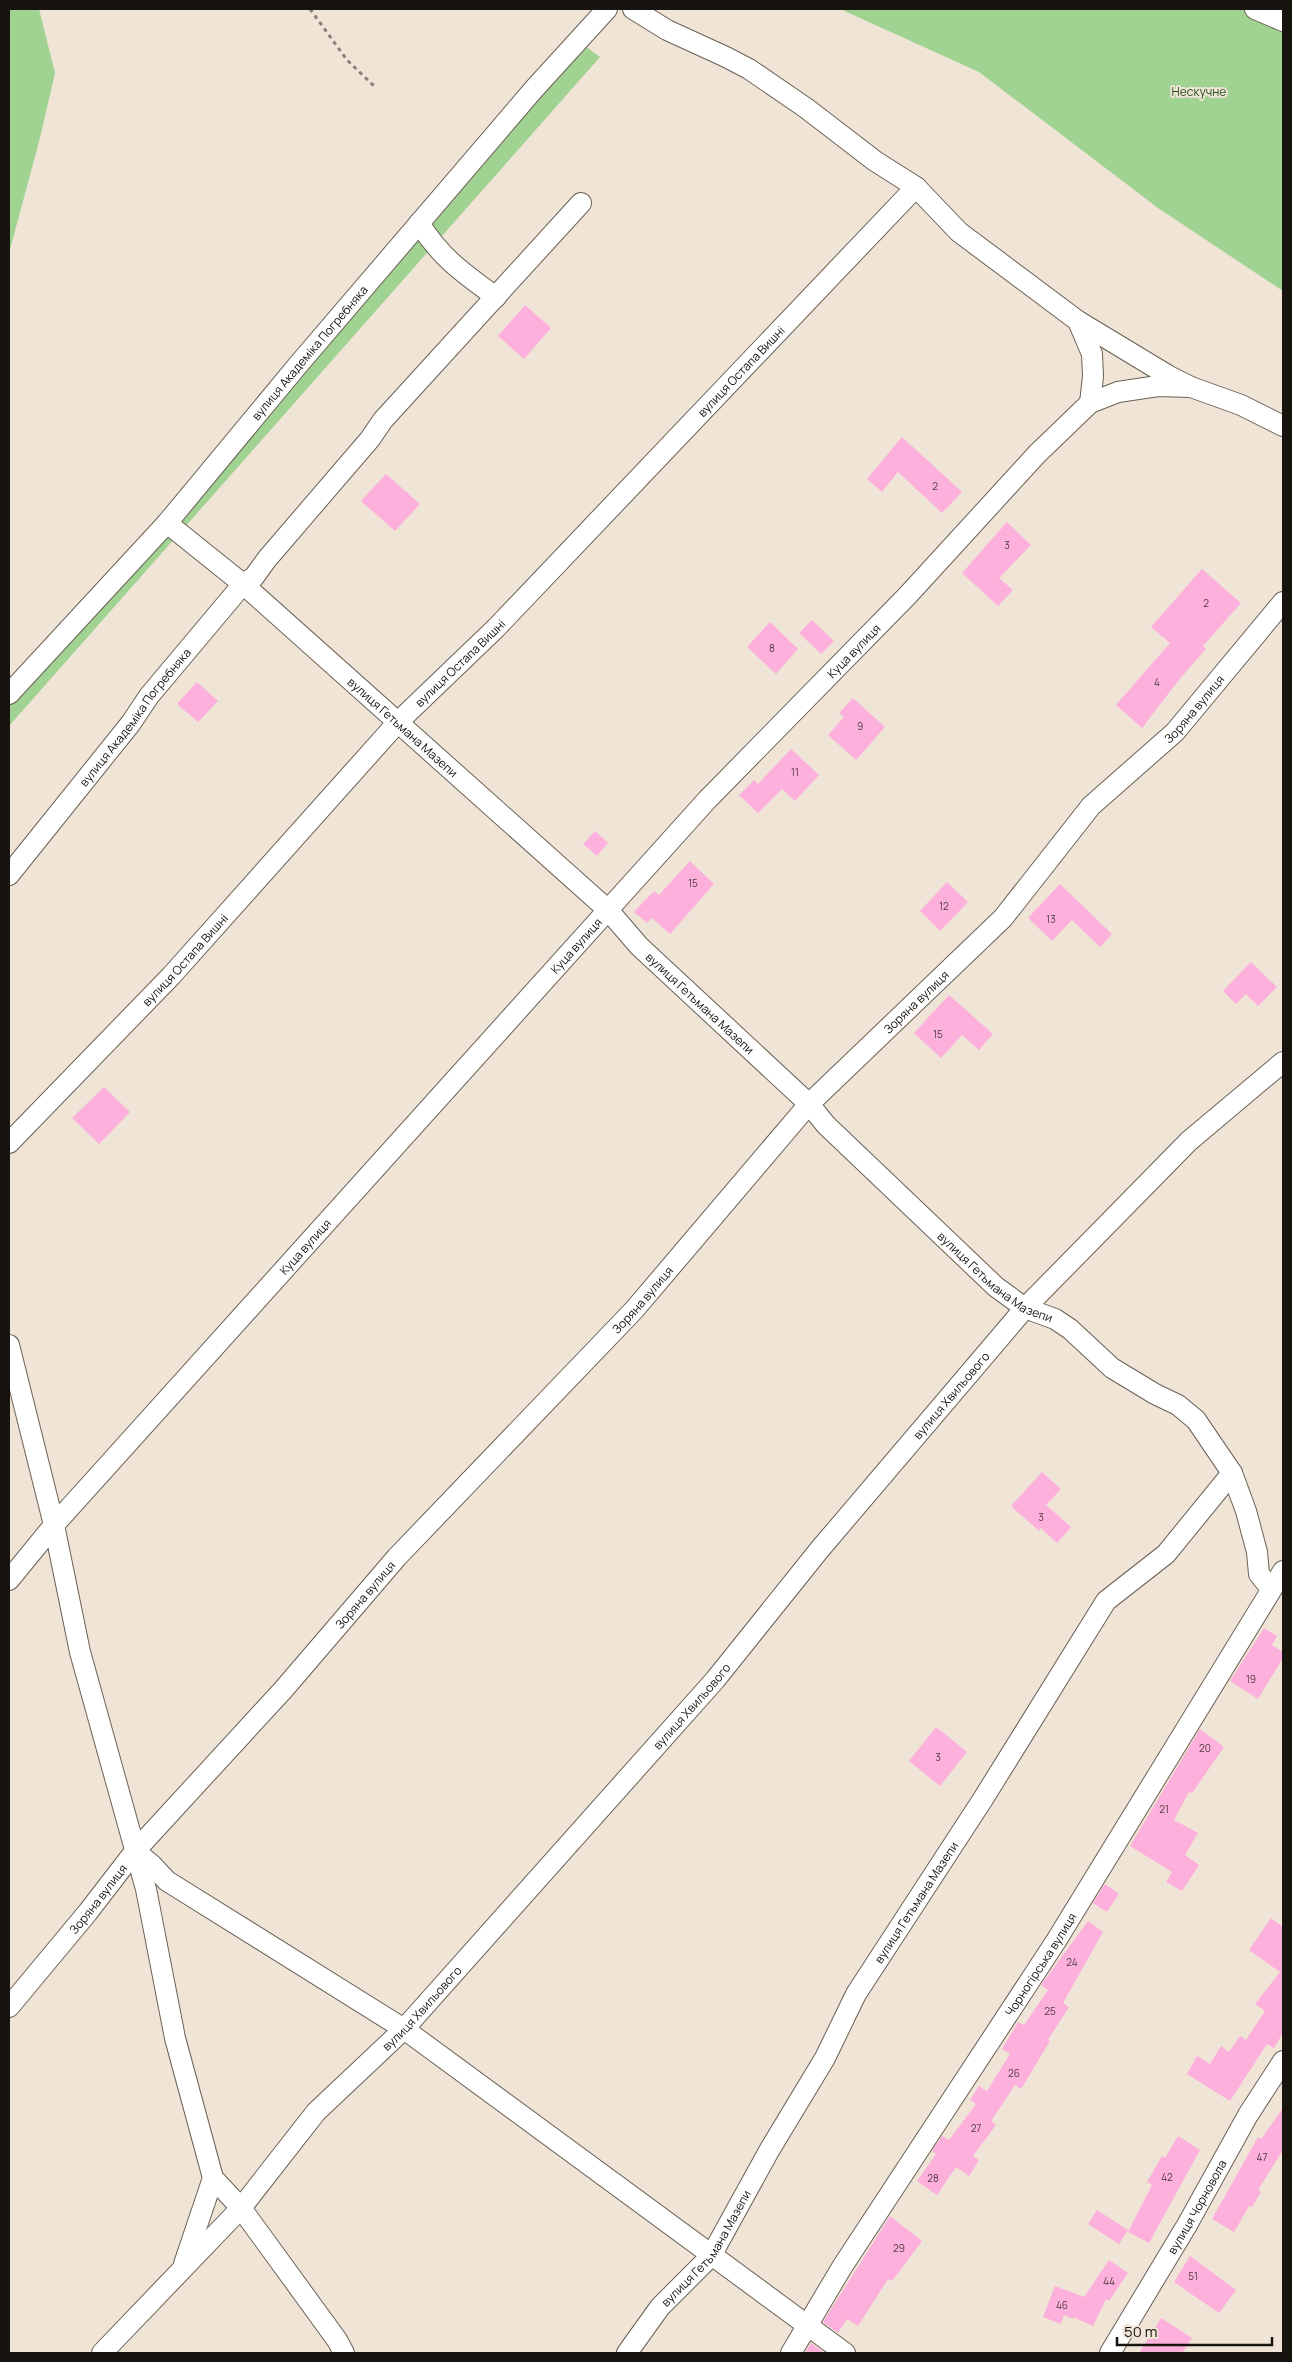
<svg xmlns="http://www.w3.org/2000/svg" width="1292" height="2362" font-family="Manrope,sans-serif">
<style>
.green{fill:#a0d291}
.building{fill:#fcb0db}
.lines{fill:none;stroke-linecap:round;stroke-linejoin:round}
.minor-casing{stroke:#6a6054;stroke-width:22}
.path{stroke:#8a8279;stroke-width:3;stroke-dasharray:4 4;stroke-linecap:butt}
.minor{stroke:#fff;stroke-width:20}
.labels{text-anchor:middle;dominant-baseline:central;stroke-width:4;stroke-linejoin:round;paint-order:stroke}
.number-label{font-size:10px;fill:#503a41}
.park-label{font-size:12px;fill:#28511a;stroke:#f0e4d7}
.street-label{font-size:12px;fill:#17130e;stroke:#f0e4d7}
</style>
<rect width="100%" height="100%" fill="#f0e4d7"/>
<!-- green -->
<g class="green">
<path d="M9 9H39L55 73 40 138 9 253Z"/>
<path d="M840 9H1283V291L1158 208 979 72Z"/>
<path d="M585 46 600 57 9 726V706Z"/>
</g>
<!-- building -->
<g class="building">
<path d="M525 305 551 328 524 359 498 336Z"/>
<path d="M902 437 962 492 942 513 898 472 882 492 867 479Z"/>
<path d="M386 474 420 504 395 531 361 501Z"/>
<path d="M1007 522 1031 545 999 578 1013 590 998 606 962 573Z"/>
<path d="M1202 569 1241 603 1203 646 1206 649 1178 681 1142 728 1116 705 1170 643 1151 627Z"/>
<path d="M812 620 834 641 821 654 799 633Z"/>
<path d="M770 622 798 649 776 674 747 647Z"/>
<path d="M197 682 218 701 198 722 177 704Z"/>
<path d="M853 698 885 727 856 760 828 735 844 717 839 713Z"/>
<path d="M791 749 819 775 795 801 782 789 758 813 739 795 754 780 758 784Z"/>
<path d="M595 831 608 843 597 856 583 844Z"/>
<path d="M690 861 714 884 670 934 652 918 647 923 634 912 654 891 659 895Z"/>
<path d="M947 882 968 902 940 931 920 911Z"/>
<path d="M1060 884 1112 934 1100 947 1072 920 1052 941 1028 918Z"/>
<path d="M1251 962 1277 987 1258 1006 1246 994 1236 1004 1223 991Z"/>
<path d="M949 995 993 1034 979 1050 962 1035 941 1058 914 1033Z"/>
<path d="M104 1087 130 1112 99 1144 72 1118Z"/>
<path d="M1042 1472 1061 1489 1046 1505 1071 1527 1057 1543 1041 1528 1039 1531 1011 1506Z"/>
<path d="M1264 1628 1277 1636 1272 1645 1283 1652V1658L1258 1699 1230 1681Z"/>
<path d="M936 1727 967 1752 940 1786 909 1761Z"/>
<path d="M1200 1729 1224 1747 1192 1793 1189 1792 1174 1820 1198 1833 1185 1855 1199 1865 1182 1891 1166 1882 1172 1872 1130 1846Z"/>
<path d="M1105 1884 1119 1894 1107 1912 1093 1903Z"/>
<path d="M1271 1918 1283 1927V2033L1274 2048 1267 2044 1230 2101 1187 2074 1197 2056 1210 2064 1221 2046 1229 2052 1240 2036 1246 2040 1265 2011 1255 2004 1280 1972 1249 1950Z"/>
<path d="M1088 1921 1103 1932 1063 2003 1069 2007 1048 2040 1050 2041 1021 2089 1015 2085 991 2121 996 2125 973 2156 979 2160 969 2176 956 2167 937 2195 917 2181 936 2154 932 2151 942 2136 949 2140 976 2104 970 2100 979 2086 987 2091 1010 2054 1002 2049 1018 2022 1024 2025 1048 1990 1041 1985Z"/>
<path d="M1283 2108V2150L1258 2190 1261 2192 1252 2207 1249 2206 1234 2232 1212 2219 1258 2137 1261 2139Z"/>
<path d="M1178 2136 1200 2150 1149 2243 1128 2232 1152 2185 1147 2182 1162 2156 1165 2158Z"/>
<path d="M1097 2210 1128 2230 1119 2244 1088 2224Z"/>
<path d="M890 2216 922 2241 892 2281 888 2279 858 2326 847 2319 838 2333 823 2322Z"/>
<path d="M1190 2256 1236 2290 1219 2313 1174 2282Z"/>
<path d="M1109 2260 1128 2273 1109 2301 1106 2299 1093 2326 1073 2317V2319L1064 2315 1061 2324 1043 2317 1055 2286 1084 2297Z"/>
<path d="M1161 2318 1192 2338 1182 2353H1139Z"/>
<path d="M811 2343 824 2353H805Z"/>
</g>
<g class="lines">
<!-- minor casing -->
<g class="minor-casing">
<g id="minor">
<path d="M633 9 667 30 726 57 749 69 806 108 875 161 916 187 959 232 1078 321 1169 376 1191 387 1241 405 1283 426"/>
<path d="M1255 9 1283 21"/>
<path d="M419 223C441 258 463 273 496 297"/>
<path d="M1078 321 1092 354 1093 376 1090 403"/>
<path id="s1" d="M167 523 243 584 608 910 639 946 809 1104 826 1125 996 1287 1025 1308 1055 1319 1070 1329 1112 1368 1155 1394 1178 1405 1196 1420 1232 1473 1246 1511 1257 1552 1259 1574 1271 1589"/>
<path id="s2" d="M9 694 167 523 298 365 534 89 607 9"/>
<path id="s3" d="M9 875 131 723 149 696 243 584 254 577 267 559 370 439 383 420 581 203"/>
<path id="s4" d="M9 1143 171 976 398 722 496 628 916 187"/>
<path d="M9 1345 54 1525 80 1652 146 1889 175 2038 213 2178 241 2208 337 2340 344 2353"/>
<path id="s5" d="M9 1580 54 1525 707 800 908 595 1037 454 1090 403 1118 392 1158 386 1191 387"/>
<path d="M135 1851 152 1865 167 1881 404 2029 845 2353"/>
<path id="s6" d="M9 2007 88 1912 135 1851 283 1690 397 1557 634 1310 809 1104 1003 918 1091 806 1175 732 1283 602"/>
<path d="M184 2264 213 2178"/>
<path id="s7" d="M102 2353 241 2208 316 2112 404 2029 715 1680 820 1549 1025 1308 1189 1141 1283 1062"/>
<path id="s8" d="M627 2353 660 2307 711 2256 770 2149 825 2058 856 1994 983 1799 1106 1601 1166 1554 1232 1473"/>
<path id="s9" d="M791 2353 842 2267 1056 1941 1283 1571"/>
<path id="s10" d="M1110 2353 1187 2225 1248 2115 1283 2061"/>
</g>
</g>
<!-- path -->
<path class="path" d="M310 9 347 60 374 86"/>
<!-- minor -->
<use href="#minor" class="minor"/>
</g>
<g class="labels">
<!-- number labels -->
<g class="number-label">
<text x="935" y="486">2</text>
<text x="1007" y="545">3</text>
<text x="1206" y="603">2</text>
<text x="772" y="648">8</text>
<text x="1157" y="682">4</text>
<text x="860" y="726">9</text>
<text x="795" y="772">11</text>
<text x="693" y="883">15</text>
<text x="944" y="906">12</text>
<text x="1051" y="919">13</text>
<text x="938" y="1034">15</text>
<text x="1041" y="1517">3</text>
<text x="1251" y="1679">19</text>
<text x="1205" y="1748">20</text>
<text x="938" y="1757">3</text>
<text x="1164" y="1809">21</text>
<text x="1072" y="1962">24</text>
<text x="1050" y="2011">25</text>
<text x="1014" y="2073">26</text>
<text x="976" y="2128">27</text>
<text x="1262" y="2157">47</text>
<text x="1167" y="2177">42</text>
<text x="933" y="2178">28</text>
<text x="899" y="2248">29</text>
<text x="1193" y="2276">51</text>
<text x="1109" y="2281">44</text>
<text x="1062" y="2305">46</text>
</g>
<!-- park labels -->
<g class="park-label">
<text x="1199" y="91">Нескучне</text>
</g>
<!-- street labels -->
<g class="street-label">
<text stroke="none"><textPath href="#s2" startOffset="455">вулиця Академіка Погребняка</textPath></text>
<text stroke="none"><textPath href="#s4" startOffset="1064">вулиця Остапа Вишні</textPath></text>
<text stroke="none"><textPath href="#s5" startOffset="1256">Куца вулиця</textPath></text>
<text stroke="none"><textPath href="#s4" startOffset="659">вулиця Остапа Вишні</textPath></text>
<text stroke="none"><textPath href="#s6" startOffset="1760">Зоряна вулиця</textPath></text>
<text stroke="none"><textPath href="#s3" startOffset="202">вулиця Академіка Погребняка</textPath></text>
<text stroke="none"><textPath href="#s1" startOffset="312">вулиця Гетьмана Мазепи</textPath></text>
<text stroke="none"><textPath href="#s5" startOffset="851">Куца вулиця</textPath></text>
<text stroke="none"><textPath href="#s4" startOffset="254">вулиця Остапа Вишні</textPath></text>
<text stroke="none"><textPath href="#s6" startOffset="1355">Зоряна вулиця</textPath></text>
<text stroke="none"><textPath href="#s1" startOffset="718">вулиця Гетьмана Мазепи</textPath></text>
<text stroke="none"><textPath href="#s5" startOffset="446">Куца вулиця</textPath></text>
<text stroke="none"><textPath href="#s1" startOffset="1122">вулиця Гетьмана Мазепи</textPath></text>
<text stroke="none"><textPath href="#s6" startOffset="950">Зоряна вулиця</textPath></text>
<text stroke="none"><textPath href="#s7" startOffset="1281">вулиця Хвильового</textPath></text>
<text stroke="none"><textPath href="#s6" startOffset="545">Зоряна вулиця</textPath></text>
<text stroke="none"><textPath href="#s7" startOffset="876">вулиця Хвильового</textPath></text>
<text stroke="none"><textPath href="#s6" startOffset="140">Зоряна вулиця</textPath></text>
<text stroke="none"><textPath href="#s8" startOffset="538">вулиця Гетьмана Мазепи</textPath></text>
<text stroke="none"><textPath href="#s9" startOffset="462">Чорногірська вулиця</textPath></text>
<text stroke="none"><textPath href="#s7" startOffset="471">вулиця Хвильового</textPath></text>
<text stroke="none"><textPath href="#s10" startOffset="170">вулиця Чорновола</textPath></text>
<text stroke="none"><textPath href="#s8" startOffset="132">вулиця Гетьмана Мазепи</textPath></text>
</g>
</g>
<!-- border -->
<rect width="1292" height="2362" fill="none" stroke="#17130e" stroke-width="20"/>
<!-- scale -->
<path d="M1117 2337v8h155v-8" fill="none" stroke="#17130e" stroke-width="2.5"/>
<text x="1124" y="2337" font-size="15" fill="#17130e" stroke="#f0e4d7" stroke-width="4" paint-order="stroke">50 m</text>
</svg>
